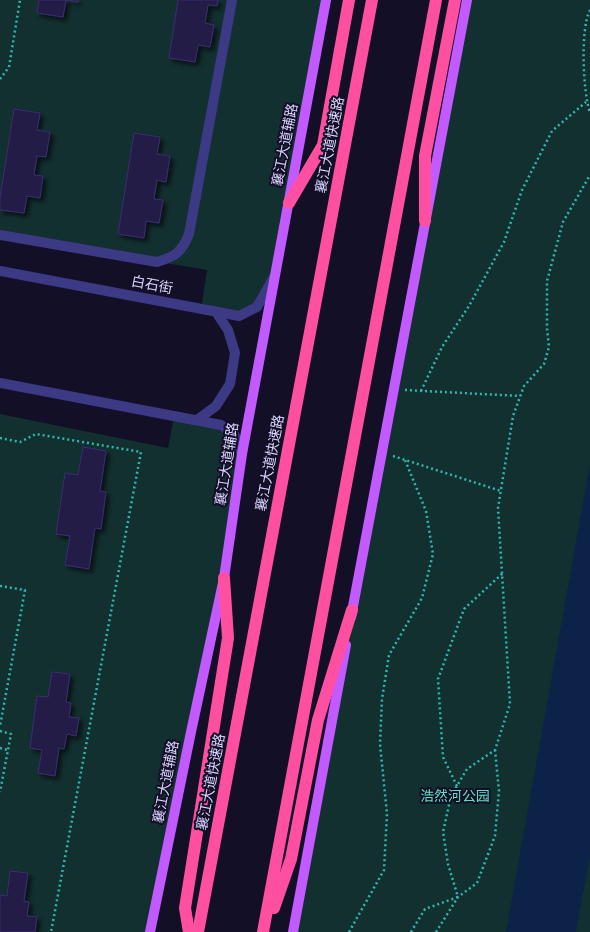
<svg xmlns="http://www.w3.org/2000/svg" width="590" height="932" font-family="'Fira Sans Condensed','Noto Sans SC',sans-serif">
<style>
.green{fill:#12302f}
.water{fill:#0c2248}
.building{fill:#241b47;stroke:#3b2d73;filter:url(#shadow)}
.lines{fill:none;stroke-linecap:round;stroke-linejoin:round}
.path{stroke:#2fb8b0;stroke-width:2.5;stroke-dasharray:2 3;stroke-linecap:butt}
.minor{stroke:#3d3a85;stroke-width:10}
.major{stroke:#c25bff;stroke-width:10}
.highway{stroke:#ff4fa3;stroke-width:12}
.labels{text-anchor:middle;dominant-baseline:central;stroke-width:4;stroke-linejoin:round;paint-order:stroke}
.street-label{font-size:14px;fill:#d9d4ff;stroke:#130f26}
.park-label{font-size:14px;fill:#5fe0c0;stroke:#130f26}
</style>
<defs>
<filter id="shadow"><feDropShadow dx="3.5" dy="3.5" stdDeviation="2" flood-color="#0009"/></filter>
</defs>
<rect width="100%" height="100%" fill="#130f26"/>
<!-- green -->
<g class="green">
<path d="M0 0H326L277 271 257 307 239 316 201 309 207 270 0 235Z"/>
<path d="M467 0H590V932H293Z"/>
<path d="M0 414 168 448 174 416 221 425 242 454 224 578 150 932H0Z"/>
</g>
<!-- water -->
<path class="water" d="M590 464V855L576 932H506Z"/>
<!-- building -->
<g class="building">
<path d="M39 0H79L78 2 66 0 63 17 37 13Z"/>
<path d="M178 0H218L217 6 208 5 205 23 214 25 210 47 198 45 195 62 169 58Z"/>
<path d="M14 109 40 113 37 130 50 132 46 157 37 156 34 175 43 176 40 198 27 196 24 213 0 210V198Z"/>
<path d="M134 133 160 137 157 154 170 156 166 182 157 180 154 199 163 200 159 223 146 221 144 238 118 234Z"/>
<path d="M83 447 106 451 100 491 106 492 101 529 95 528 89 569 65 565 70 536 56 534 65 473 78 475Z"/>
<path d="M52 672 70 674 66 702 71 703 69 717 79 718 76 736 67 734 64 749 59 748 55 776 38 773 42 750 30 748 37 696 48 697Z"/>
<path d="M10 871 28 873 24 901 29 902 27 916 37 917 35 932H0V895L7 896Z"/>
</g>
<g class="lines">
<!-- path -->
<g class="path">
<path d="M590 10C580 29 583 92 590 113"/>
<path d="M0 79 9 67 20 0"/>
<path d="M405 390 520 396"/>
<path d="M421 391 442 347 469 306 504 242 522 190 552 131 586 102"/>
<path d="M0 438 20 442 36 434 141 452 51 932"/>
<path d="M393 456 501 491"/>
<path d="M0 586 25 590 0 726"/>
<path d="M0 731 11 734 0 792"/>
<path d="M0 748 8 750"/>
<path d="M457 786 443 757 438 679 464 609 503 573"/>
<path d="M349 932 384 870 387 814 380 744 382 699 389 655 422 598 433 554 426 511 405 460"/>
<path d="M411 932 425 909 458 897 448 864 443 832 451 796 467 769 495 750 510 704 498 508 513 416 524 386 544 364 549 347 547 329V281L563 222 590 175"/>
<path d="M436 932 458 897 477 883 495 836 499 791 495 750"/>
</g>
<!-- minor -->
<g class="minor">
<path d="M0 235 157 262C176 256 181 253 189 234L232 0"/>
<path d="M0 271 239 316 257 307 274 277"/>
<path d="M0 383 221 425 234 434 242 454"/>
<path d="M197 420 216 406 230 384 235 353 228 330 216 312"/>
</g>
<!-- major -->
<g class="major">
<path d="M351 617 467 0"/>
<path d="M150 932 191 732 224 578 242 454 326 0"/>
<path d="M293 932 346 645"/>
</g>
<!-- highway -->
<g class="highway">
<path d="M289 203 323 145 349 0"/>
<path d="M425 221V156L455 0"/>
<path d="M274 908 291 859 318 720 352 610"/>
<path d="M189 932 185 908 228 638 224 578"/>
<path d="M198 932 372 0"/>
<path d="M263 932 436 0"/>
</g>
</g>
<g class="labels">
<!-- street labels -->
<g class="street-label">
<text transform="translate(285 145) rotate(-79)">襄江大道辅路</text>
<text transform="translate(330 145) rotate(-79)">襄江大道快速路</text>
<text transform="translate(152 285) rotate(11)">白石街</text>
<text transform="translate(270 463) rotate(-79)">襄江大道快速路</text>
<text transform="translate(227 464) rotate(-81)">襄江大道辅路</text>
<text transform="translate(166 782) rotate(-79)">襄江大道辅路</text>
<text transform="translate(211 782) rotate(-79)">襄江大道快速路</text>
</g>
<!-- park labels -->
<g class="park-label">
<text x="455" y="796">浩然河公园</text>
</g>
</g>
</svg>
